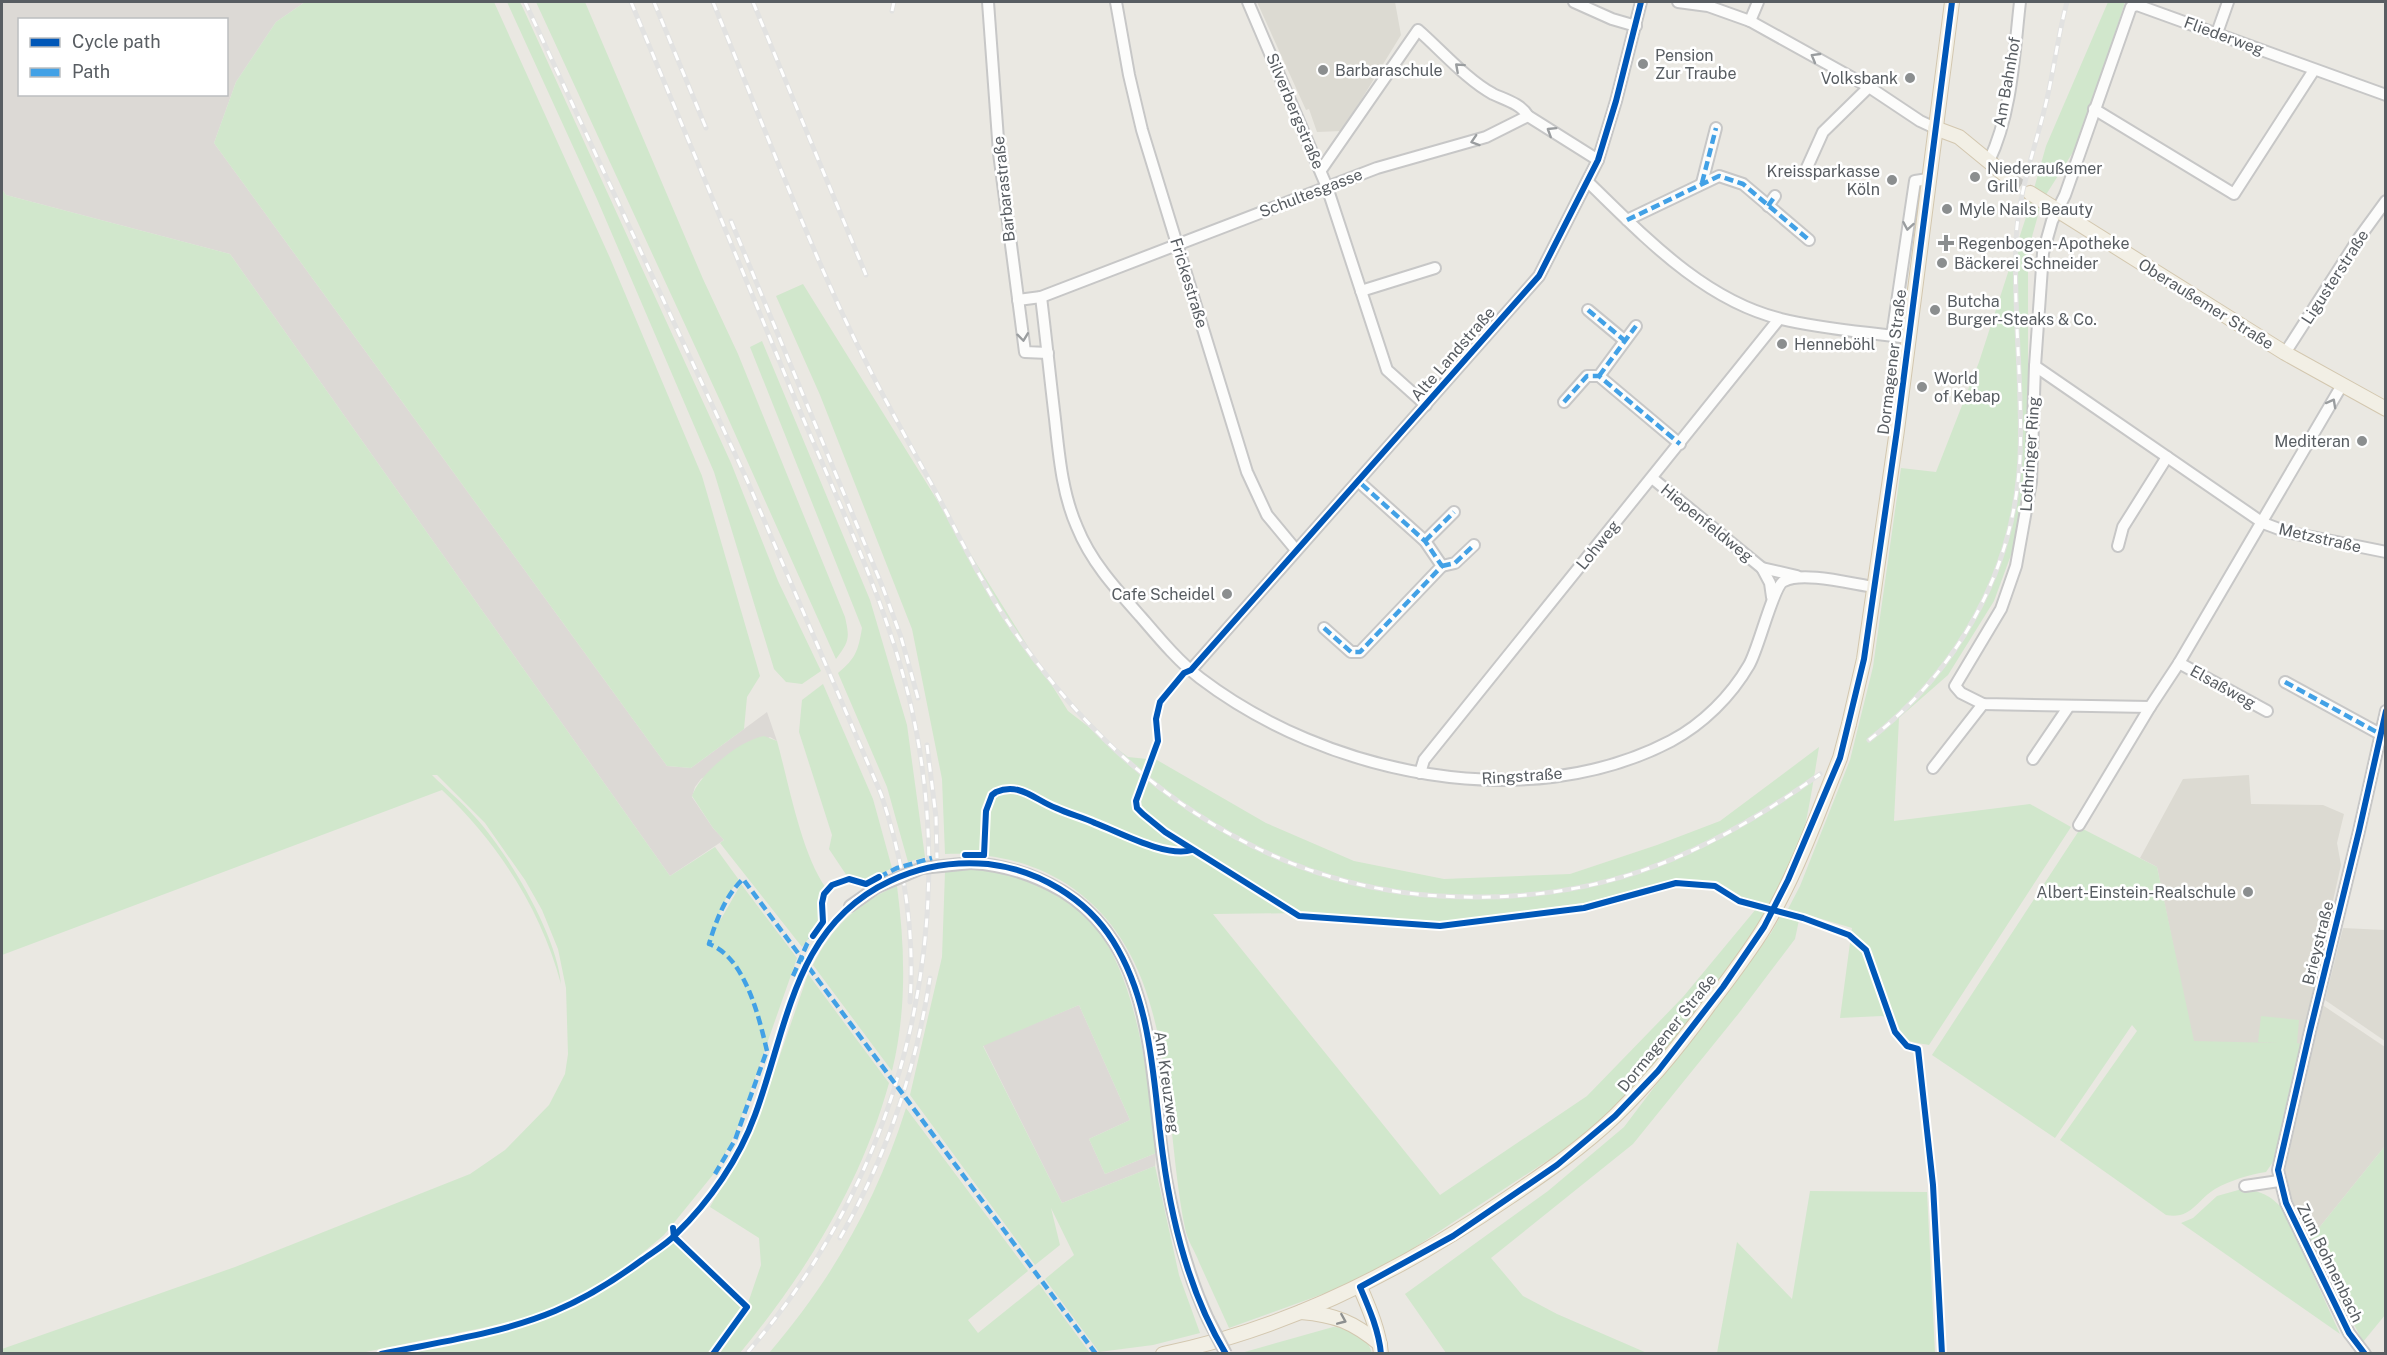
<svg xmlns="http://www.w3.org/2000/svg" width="2387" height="1355" font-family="'Public Sans',sans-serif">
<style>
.industrial{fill:#dcd9d5;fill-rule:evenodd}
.education{fill:#dcdad2}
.green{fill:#d1e7cc}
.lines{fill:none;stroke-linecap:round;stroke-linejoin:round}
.major-tunnel{stroke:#c6c5c2;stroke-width:14;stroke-dasharray:14 7;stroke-linecap:butt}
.minor-casing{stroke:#c7c7c7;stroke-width:14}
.major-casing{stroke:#d3c7af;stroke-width:16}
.minor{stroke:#fcfcfb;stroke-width:10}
.major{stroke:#f2efe5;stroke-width:14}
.rail-casing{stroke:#e2e2e1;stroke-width:5}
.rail{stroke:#fff;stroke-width:3;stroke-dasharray:9;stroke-linecap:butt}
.minor-bridge-casing{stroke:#c7c7c7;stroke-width:14;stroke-linecap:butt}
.major-bridge-casing{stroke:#d3c7af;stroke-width:16;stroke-linecap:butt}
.minor-bridge{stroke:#fcfcfb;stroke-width:10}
.major-bridge{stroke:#f2efe5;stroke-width:14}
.quiet{stroke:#42a1e6;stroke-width:4.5;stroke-dasharray:9 4.5;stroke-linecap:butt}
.cycleway-casing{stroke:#fff;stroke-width:10}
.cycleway{stroke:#0057b8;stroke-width:6}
.oneway{stroke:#9a9d9f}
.oneway2{stroke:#8e9090}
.poi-dot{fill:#8b8e8f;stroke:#fff;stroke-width:2}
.labels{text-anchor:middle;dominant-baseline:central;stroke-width:5;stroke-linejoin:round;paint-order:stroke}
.street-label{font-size:16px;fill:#585d62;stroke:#fff}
.poi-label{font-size:16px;fill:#585d62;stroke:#fff;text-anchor:start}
</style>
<rect width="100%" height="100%" fill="#eae8e2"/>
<!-- industrial -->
<g class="industrial">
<path d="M2 2H305L276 22 236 82 214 143 667 766 691 768 767 712 777 741 770 737 701 779 695 787 692 797 713 828 724 840 670 876 230 254 6 195 2 189ZM20 20H226V94H20Z"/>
<path d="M1079 1005 1130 1120 1089 1139 1105 1174 1156 1153 1155 1166 1062 1203 983 1045Z"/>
</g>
<!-- education -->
<g class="education">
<path d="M1257 2H1395L1401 35 1342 131 1317 132 1309 109 1306 110Z"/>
<path d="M2249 775 2251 804 2323 805 2344 814 2337 843 2341 865 2301 1044 2193 1042 2157 867 2140 858 2183 779Z"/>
<path d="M2343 928 2385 930V1041L2325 1000Z"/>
<path d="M2321 1004 2385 1047V1146L2310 1239 2289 1194 2284 1172 2285 1157Z"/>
</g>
<!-- green -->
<g class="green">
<path d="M305 2H494L610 258 702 476 760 676 747 697 744 729 691 768 667 766 214 143 236 82 276 22Z"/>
<path d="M507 2H520L523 8 731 463 778 581 821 671 802 684 786 682 774 669 714 472 597 199Z"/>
<path d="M536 2H585L703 279 738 354 845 617C850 639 849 641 836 659L723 407Z"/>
<path d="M2108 2H2125L2093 103 2075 149 2042 201 2028 251V475L2022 525 1994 601 1948 675 1899 718 1894 821 2030 804 2071 827 1929 1045C1906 1041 1901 1042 1892 1020L1882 1016 1840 1018 1852 928 1788 909 1800 886 1850 760 1873 667 1901 468 1936 472 1979 362 2026 217 2046 146Z"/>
<path d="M2 189 6 195 230 254 670 876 715 847 739 880 727 896 718 917 721 919 741 884 797 958 736 1132 716 1171 664 1235 627 1266 565 1304 531 1318 361 1353H2V1349L235 1267 470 1174 505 1150 549 1105 565 1074 568 1054 566 988 558 949 542 910 525 880 485 823 437 775H432C446 789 462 802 475 817 508 853 557 935 561 984 541 909 498 843 442 790L2 955Z"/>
<path d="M803 284 1068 711 1128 757 1157 760 1266 823 1354 861 1444 879 1570 874 1657 845 1720 821 1819 747C1810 800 1803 860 1776 907L1742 897 1717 882 1673 880 1584 903 1439 922 1305 913 1213 914 1440 1195 1587 1096 1683 997 1756 909 1774 914 1614 1117 1394 1261 1356 1282 1229 1328C1219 1306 1209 1284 1199 1262 1195 1251 1187 1240 1185 1228 1162 1115 1178 964 1074 889 1036 862 991 852 945 854L942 779 912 629 820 395 776 296Z"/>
<path d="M762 341 870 600 907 725 925 857 908 862 887 787 838 673C856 658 858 651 862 628L750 347Z"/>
<path d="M823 684 873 799 892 868 866 882 847 876 829 849 832 835 799 732 802 700Z"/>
<path d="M764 736 777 741C789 784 801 853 826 888 818 898 823 905 822 917 820 927 808 939 802 947L720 843 724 840 713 828 692 796C700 773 740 740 764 736Z"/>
<path d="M2080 829H2083L2157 867 2194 1041 2277 1043 2258 1042 2261 1016 2299 1020 2297 1043 2301 1044 2273 1162 2266 1172C2250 1174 2229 1181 2215 1189 2197 1200 2191 1220 2166 1215L2060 1140 2137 1031 2132 1025 2055 1138 1932 1055Z"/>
<path d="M980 869C1013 872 1041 884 1068 903 1074 907 1082 911 1087 916 1139 974 1148 1079 1156 1153L1105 1174 1089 1139 1130 1120 1079 1005 983 1046 1062 1203 1155 1166 1179 1275 1200 1333 1153 1345 1099 1352 1045 1279 1074 1255 1051 1208 1060 1245 1035 1265 910 1095 942 957 945 872Z"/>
<path d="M897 886C905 948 907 1010 892 1071L813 965C831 928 859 901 897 886Z"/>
<path d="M1782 913 1799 920 1795 939 1739 1013 1633 1144 1491 1258 1523 1296 1557 1314 1647 1353H1446L1405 1294 1548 1191 1624 1127 1771 933Z"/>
<path d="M808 974 889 1083C861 1184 806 1273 740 1353H393C439 1344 494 1338 537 1322 587 1303 630 1270 674 1240L747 1306 761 1265 759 1238 710 1207 757 1122Z"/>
<path d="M906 1108 1028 1271 968 1320 978 1333 1039 1284 1090 1353H769C832 1280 877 1200 906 1108Z"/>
<path d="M2385 1146V1315L2363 1342 2310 1239Z"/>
<path d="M2242 1189C2261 1191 2270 1195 2283 1209L2340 1334 2181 1223 2193 1218 2217 1196Z"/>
<path d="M1810 1191 1927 1192 1935 1353H1717L1737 1242 1792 1299Z"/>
<path d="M1333 1327C1355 1328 1364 1331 1372 1353H1241Z"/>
</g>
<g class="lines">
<!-- major-tunnel -->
<path class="major-tunnel" d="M2009 178 2030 193"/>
<!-- minor casing -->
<g class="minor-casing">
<g id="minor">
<path d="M988 2 999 153 1025 352 1048 353"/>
<path d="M1116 2 1129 75 1142 130 1247 472 1267 515 1296 550"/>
<path d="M1248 2 1327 187 1387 370 1426 405"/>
<path d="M1574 2 1612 19 1636 26"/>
<path d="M1678 2 1708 6 1750 21 1869 87 1920 121 1935 128"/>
<path d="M1750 21 1758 2"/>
<path d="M2217 33 2228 2"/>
<path d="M2094 109 2234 194 2314 70"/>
<path d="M1989 161C2012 113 2014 54 2020 2"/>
<path d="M1321 170 1418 30C1441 50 1467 80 1493 94 1506 100 1521 104 1528 116L1598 160"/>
<path d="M1805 172 1823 132 1869 87"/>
<path d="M1588 182C1644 236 1703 300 1781 319 1822 329 1866 332 1908 338"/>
<path d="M1702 183 1716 128"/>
<path d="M1768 206 1775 196"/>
<path d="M1627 220 1719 176 1743 184 1809 240"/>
<path d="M1361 291 1435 268"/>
<path d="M1041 297C1046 337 1050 378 1055 419 1059 455 1062 493 1077 527 1091 562 1116 589 1141 617 1159 638 1178 661 1200 678 1326 774 1526 817 1671 741 1703 724 1731 696 1749 665 1759 648 1773 586 1784 581 1803 571 1852 584 1874 587"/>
<path d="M1018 300 1041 297 1377 168 1486 137 1528 116"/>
<path d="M1588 310 1624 340"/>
<path d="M1892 336 1915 181 1928 179"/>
<path d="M2285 353 2359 238 2386 201"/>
<path d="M2035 366 2263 523 2287 532 2386 552"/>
<path d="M1599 376 1636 326"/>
<path d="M1564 402 1587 376H1599L1680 444"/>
<path d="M1652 478 1762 568 1770 583 1772 597"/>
<path d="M1425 541 1454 512"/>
<path d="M2118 546 2123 527 2167 457"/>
<path d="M1442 566 1455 563 1474 545"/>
<path d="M1762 568 1797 576"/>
<path d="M1324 628 1351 652H1360L1442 566 1425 541 1358 481"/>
<path d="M2179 663 2267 711"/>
<path d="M1191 670 1539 276 1598 160 1616 101 1641 2"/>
<path d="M2285 682 2382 735"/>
<path d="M2150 707 1983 704 1961 693 1955 686 2001 609 2016 566 2031 482 2035 366 2043 253 2052 221 2065 195 2131 7 2137 5 2386 95"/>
<path d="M2033 759 2069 706"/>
<path d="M1933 768 1983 704"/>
<path d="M1420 773 1424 760 1779 319"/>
<path d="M2079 825 2150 707 2179 663 2342 385"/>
<path d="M971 863C1004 865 1033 874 1062 891 1161 951 1148 1084 1167 1184 1176 1230 1188 1276 1208 1319"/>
<path d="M850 906 877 887"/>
<path d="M2245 1186 2279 1181"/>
<path d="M2365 1354 2349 1333 2286 1203 2278 1170 2310 1031 2359 831 2386 711"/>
</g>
</g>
<!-- major casing -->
<g class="major-casing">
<g id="major">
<path d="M1935 128 1959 137 2009 178"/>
<path d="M2030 193 2285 353 2386 409"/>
<path d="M1849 724 1864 659 1897 430 1952 2"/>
<path d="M1360 1287C1369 1308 1379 1331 1381 1354"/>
<path d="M1301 1312C1336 1315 1353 1322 1380 1344"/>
<path d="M1163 1354C1288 1329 1403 1270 1508 1198 1545 1173 1583 1147 1615 1116 1650 1082 1681 1044 1709 1005 1728 980 1748 954 1764 928 1789 887 1808 840 1825 796"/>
</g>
</g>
<!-- minor -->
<use href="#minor" class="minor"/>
<!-- major -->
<use href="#major" class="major"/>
<!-- rail casing -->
<g class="rail-casing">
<g id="rail">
<path d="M525 2 747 480 881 794C904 862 915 931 910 1002"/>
<path d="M631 2C686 134 741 267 795 399 836 498 887 602 911 706 963 933 899 1179 746 1354"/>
<path d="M654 2 706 128"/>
<path d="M713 2C754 102 793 205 838 304 866 366 899 425 932 485 958 533 981 583 1012 628 1111 774 1258 885 1439 896 1591 905 1699 861 1820 774"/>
<path d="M753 2 866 275"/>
<path d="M892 11 894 2"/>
<path d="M731 221 883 588 901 637 918 698"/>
<path d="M1869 740C1958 671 2014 571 2020 458 2023 385 2013 313 2016 240 2018 193 2035 149 2046 103 2054 70 2058 35 2067 2"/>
<path d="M927 745 936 817 937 858"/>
<path d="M840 1238C886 1158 916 1069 930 978"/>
</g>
</g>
<!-- rail -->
<use href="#rail" class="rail"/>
<!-- minor-bridge casing -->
<g class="minor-bridge-casing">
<g id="minor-bridge">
<path d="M877 887 922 868 971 863"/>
<path d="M1208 1319 1226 1354"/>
</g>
</g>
<!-- major-bridge casing -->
<g class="major-bridge-casing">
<path id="major-bridge" d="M1825 796 1840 758 1849 724"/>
</g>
<!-- minor-bridge -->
<use href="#minor-bridge" class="minor-bridge"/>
<!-- major-bridge -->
<use href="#major-bridge" class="major-bridge"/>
<!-- quiet -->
<g class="quiet">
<path d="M1702 183 1716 128"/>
<path d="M1768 206 1775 196"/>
<path d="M1627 220 1719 176 1743 184 1809 240"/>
<path d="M1588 310 1624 340"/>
<path d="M1599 376 1636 326"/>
<path d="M1564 402 1587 376H1599L1680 444"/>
<path d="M1425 541 1454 512"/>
<path d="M1442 566 1455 563 1474 545"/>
<path d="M1324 628 1351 652H1360L1442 566 1425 541 1358 481"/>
<path d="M2285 682 2382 735"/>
<path d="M879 877 897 868 932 858"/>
<path d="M793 976 807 944 816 931"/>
<path d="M767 1051C759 1017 745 957 709 944 716 921 725 896 743 879L1096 1354"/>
<path d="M715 1174 735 1140 766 1053"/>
</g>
<!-- cycleway casing -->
<g class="cycleway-casing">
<g id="cycleway">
<path d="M1641 2 1616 101 1598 160 1539 276 1191 670 1184 673 1160 702 1156 719 1158 741 1136 801 1137 808 1143 814 1165 832 1299 916 1440 926 1584 908 1676 883 1715 886 1739 901 1803 918 1849 935 1866 950 1895 1032 1907 1046 1918 1049 1933 1185 1942 1354"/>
<path d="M965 855H984L986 811 992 795 996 792C1020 782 1035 800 1056 808 1069 814 1082 817 1095 823 1119 832 1166 858 1192 850"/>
<path d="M813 936 823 922 822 903 824 894 832 885 849 879 866 884 879 877"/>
<path d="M673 1228 674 1237 747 1307 713 1354"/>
<path d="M381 1354C439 1342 500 1334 555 1311 586 1298 615 1280 642 1260 653 1252 667 1244 676 1234 710 1201 739 1159 755 1115 788 1026 794 926 890 881 921 866 954 861 988 864 1038 870 1086 898 1113 941 1153 1005 1153 1083 1163 1156 1172 1223 1190 1295 1226 1354"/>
<path d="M1381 1354C1379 1331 1369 1308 1360 1287L1453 1236 1557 1165 1615 1116 1658 1071 1723 987 1764 927 1788 880 1840 758 1864 659 1897 430 1952 2"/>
<path d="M2365 1354 2349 1333 2286 1203 2278 1170 2310 1031 2359 831 2386 711"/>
</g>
</g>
<!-- cycleway -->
<use href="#cycleway" class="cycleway"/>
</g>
<!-- one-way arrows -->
<defs><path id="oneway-chevron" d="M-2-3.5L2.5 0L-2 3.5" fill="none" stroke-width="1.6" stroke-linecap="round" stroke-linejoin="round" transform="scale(1.5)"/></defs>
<g class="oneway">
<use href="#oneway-chevron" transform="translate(1815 57) rotate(-150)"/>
<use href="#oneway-chevron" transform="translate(1459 67) rotate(-138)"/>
<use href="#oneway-chevron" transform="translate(1551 131) rotate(-148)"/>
<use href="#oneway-chevron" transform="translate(1475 141) rotate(162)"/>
<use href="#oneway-chevron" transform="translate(1908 226) rotate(100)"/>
<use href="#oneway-chevron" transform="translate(1023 337) rotate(83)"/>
<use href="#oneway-chevron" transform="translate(2332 403) rotate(-61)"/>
</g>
<use class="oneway2" href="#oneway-chevron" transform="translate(1342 1320) rotate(23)"/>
<!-- markers -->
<g class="poi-dot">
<circle cx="1643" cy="64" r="6"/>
<circle cx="1323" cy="70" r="6"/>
<circle cx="1910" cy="78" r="6"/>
<circle cx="1975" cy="177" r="6"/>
<circle cx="1892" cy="180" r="6"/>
<circle cx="1947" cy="209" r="6"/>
<path d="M1943 234h6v6h6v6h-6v6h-6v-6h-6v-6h6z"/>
<circle cx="1942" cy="263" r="6"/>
<circle cx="1935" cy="310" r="6"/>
<circle cx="1782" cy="344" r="6"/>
<circle cx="1922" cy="387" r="6"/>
<circle cx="2362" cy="441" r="6"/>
<circle cx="1227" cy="594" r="6"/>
<circle cx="2248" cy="892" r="6"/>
</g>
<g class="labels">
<!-- street labels -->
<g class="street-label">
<text transform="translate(2224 36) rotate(20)">Fliederweg</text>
<text transform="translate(2007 82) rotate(-80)">Am Bahnhof</text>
<text transform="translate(1295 111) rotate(67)">Silverbergstraße</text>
<text transform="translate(1004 189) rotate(-96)">Barbarastraße</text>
<text transform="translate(1311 193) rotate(-21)">Schultesgasse</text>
<text transform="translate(2335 277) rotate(-57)">Ligusterstraße</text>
<text transform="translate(1189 283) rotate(73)">Frickestraße</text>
<text transform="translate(2206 304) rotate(32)">Oberaußemer Straße</text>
<text transform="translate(1453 354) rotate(-49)">Alte Landstraße</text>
<text transform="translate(1892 362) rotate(-83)">Dormagener Straße</text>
<text transform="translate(2030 454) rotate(-86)">Lothringer Ring</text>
<text transform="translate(1707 523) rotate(39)">Hiepenfeldweg</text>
<text transform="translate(2320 538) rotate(13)">Metzstraße</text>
<text transform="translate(1598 545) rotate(-51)">Lohweg</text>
<text transform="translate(2223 687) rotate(29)">Elsaßweg</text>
<text transform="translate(1522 776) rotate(-4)">Ringstraße</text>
<text transform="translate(2318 943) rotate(-76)">Brieystraße</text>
<text transform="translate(1667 1033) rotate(-51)">Dormagener Straße</text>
<text transform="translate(1167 1082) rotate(82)">Am Kreuzweg</text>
<text transform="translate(2330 1263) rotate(64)">Zum Bohnenbach</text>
</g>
<!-- poi labels -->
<g class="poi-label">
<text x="1655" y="55">Pension<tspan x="1655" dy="18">Zur Traube</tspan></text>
<text x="1335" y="70">Barbaraschule</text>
<text x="1898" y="78" text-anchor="end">Volksbank</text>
<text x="1987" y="168">Niederaußemer<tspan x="1987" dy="18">Grill</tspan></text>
<text x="1880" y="171" text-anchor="end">Kreissparkasse<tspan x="1880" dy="18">Köln</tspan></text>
<text x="1959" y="209">Myle Nails Beauty</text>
<text x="1958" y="243">Regenbogen-Apotheke</text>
<text x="1954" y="263">Bäckerei Schneider</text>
<text x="1947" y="301">Butcha<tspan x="1947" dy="18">Burger-Steaks &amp; Co.</tspan></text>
<text x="1794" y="344">Henneböhl</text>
<text x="1934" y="378">World<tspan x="1934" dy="18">of Kebap</tspan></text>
<text x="2350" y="441" text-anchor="end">Mediteran</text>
<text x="1215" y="594" text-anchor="end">Cafe Scheidel</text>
<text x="2236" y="892" text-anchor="end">Albert-Einstein-Realschule</text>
</g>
</g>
<!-- border -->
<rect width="2387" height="1355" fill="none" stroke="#585d62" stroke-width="6"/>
<!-- legend -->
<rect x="18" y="18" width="210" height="78" fill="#ffffff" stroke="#bcbec0" stroke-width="1.5"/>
<rect x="30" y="38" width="30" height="9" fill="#0057b8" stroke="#bcbec0" stroke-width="1.5"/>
<text x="72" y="48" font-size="18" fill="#585d62">Cycle path</text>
<rect x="30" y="68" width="30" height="9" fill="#42a1e6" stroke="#bcbec0" stroke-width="1.5"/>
<text x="72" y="78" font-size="18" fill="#585d62">Path</text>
</svg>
